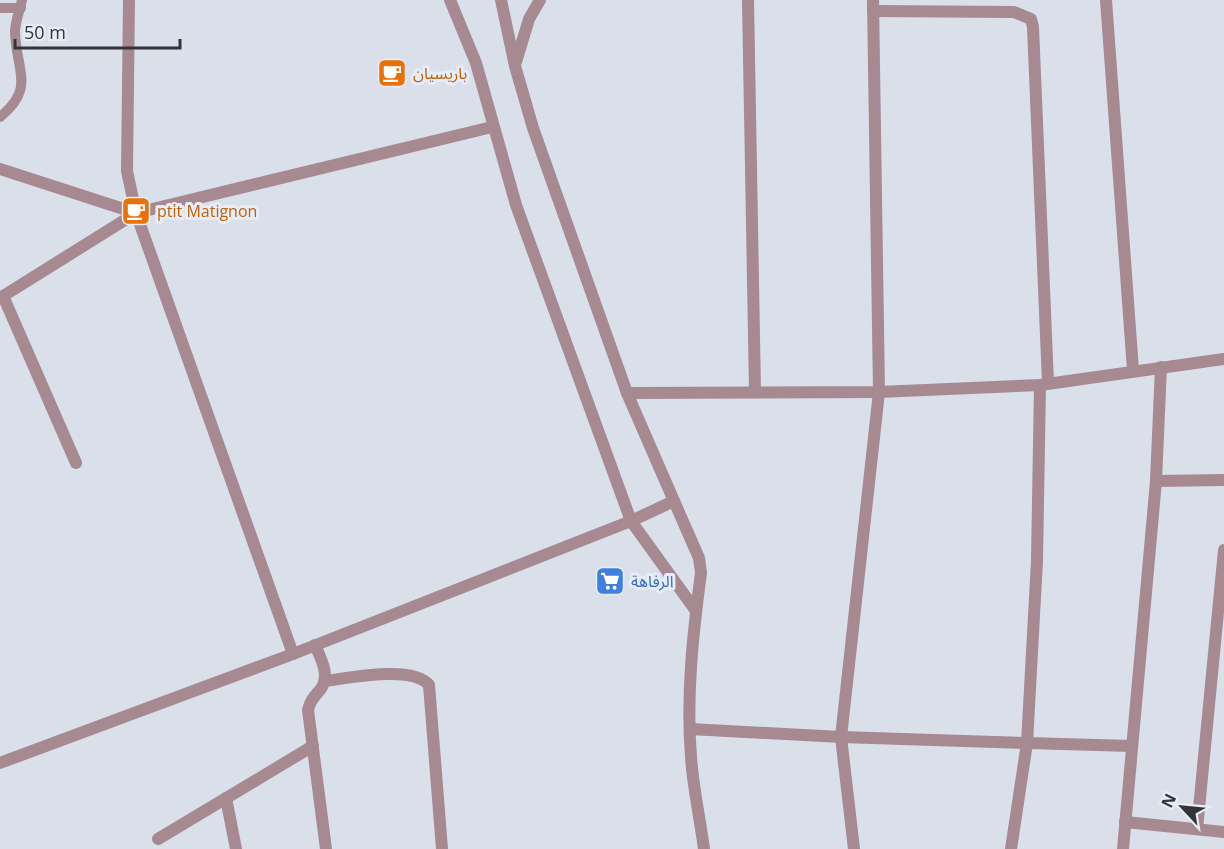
<svg xmlns="http://www.w3.org/2000/svg" width="1224" height="849" font-family="'Open Sans','Noto Sans Arabic',sans-serif">
<style>
.lines{fill:none;stroke-linecap:round;stroke-linejoin:round}
.service{stroke:#a68991;stroke-width:10}
.minor{stroke:#a68991;stroke-width:12}
.tertiary{stroke:#a68991;stroke-width:12}
.labels{text-anchor:middle;dominant-baseline:central;stroke-width:6;stroke-linejoin:round;paint-order:stroke}
.food-label{font-size:16px;fill:#c56008;stroke:#e7edf7;text-anchor:start}
.shop-label{font-size:16px;fill:#366cbe;stroke:#e7edf7;text-anchor:start}
</style>
<rect width="100%" height="100%" fill="#dae0e9"/>
<g class="lines">
<!-- service -->
<g class="service">
<path d="M0 8H21"/>
<path d="M0 117C36 88 16 71 15 32 15 22 20 10 22 0"/>
</g>
<!-- minor -->
<g class="minor">
<path d="M129 0 127 171 136 213"/>
<path d="M748 0 755 392"/>
<path d="M1106 0 1133 370"/>
<path d="M873 11 1014 12 1031 19 1033 27 1048 383"/>
<path d="M0 169 136 213 293 654"/>
<path d="M3 296 76 463"/>
<path d="M0 298 136 213 492 127"/>
<path d="M1040 385 1037 561 1027 743 1132 746"/>
<path d="M627 393 879 392 1040 385 1224 359"/>
<path d="M1156 481 1224 480"/>
<path d="M674 501 699 558 701 573C693 633 686 696 691 757 693 788 700 818 704 849"/>
<path d="M631 521 696 611"/>
<path d="M315 645C321 659 331 676 320 690 314 697 310 701 308 710L326 849"/>
<path d="M325 681C350 678 412 665 429 685L442 849"/>
<path d="M690 729 841 737 1027 743 1011 849"/>
<path d="M226 798 236 849"/>
<path d="M1125 822 1224 832"/>
<path d="M1197 829 1224 550"/>
<path d="M158 839 313 746"/>
<path d="M854 849 841 737 879 392 873 0"/>
<path d="M1123 849 1156 481 1161 367"/>
</g>
<!-- tertiary -->
<g class="tertiary">
<path d="M450 0 476 63 516 205 631 521"/>
<path d="M516 62 529 19 540 0"/>
<path d="M0 763 293 654 631 521 674 501 627 393 533 128 515 66 501 0"/>
</g>
</g>
<!-- icons -->
<defs>
<g id="cafe-square" transform="scale(1.5)"><rect x="-9" y="-9" width="18" height="18" rx="4" fill="#e8710a" stroke="#e7edf7"/><path d="M-5.5-4.5H6V0H3Q3 3.5 0 3.5H-2.5Q-5.5 3.5-5.5 0ZM3-3.2v2h1.7v-2ZM-6 4.5H4V6H-6Z" fill="#fff"/></g>
<g id="supermarket-square" transform="scale(1.5)"><rect x="-9" y="-9" width="18" height="18" rx="4" fill="#3f7fe0" stroke="#e7edf7"/><path d="M-6-5.5h2.5l.6 2H6L4.5 2H-2.5L-4.4-4H-6ZM-1.5 3.2a1.3 1.3 0 1 0 .1 0ZM3 3.2a1.3 1.3 0 1 0 .1 0Z" fill="#fff"/></g>
</defs>
<g fill-rule="evenodd">
<use href="#cafe-square" x="392" y="73"/>
<use href="#cafe-square" x="136" y="211"/>
<use href="#supermarket-square" x="610" y="581"/>
</g>
<g class="labels">
<!-- food labels -->
<g class="food-label">
<text x="413" y="73">باريسيان</text>
<text x="157" y="211">ptit Matignon</text>
</g>
<!-- shop labels -->
<g class="shop-label">
<text x="631" y="581">الرفاهة</text>
</g>
</g>
<!-- north arrow -->
<g transform="translate(1182 807) rotate(296)" stroke="#e7edf7" stroke-width="4.5" paint-order="stroke">
<path d="M0-4.5L10 22L0 15L-10 22Z" fill="#323538"/>
<text y="-9" font-size="16" font-weight="bold" text-anchor="middle" fill="#323538">N</text>
</g>
<!-- scale -->
<path d="M15 39v9h165v-9" fill="none" stroke="#323538" stroke-width="3"/>
<text x="24" y="39" font-size="18" fill="#323538" stroke="#e7edf7" stroke-width="4.5" paint-order="stroke">50 m</text>
</svg>
